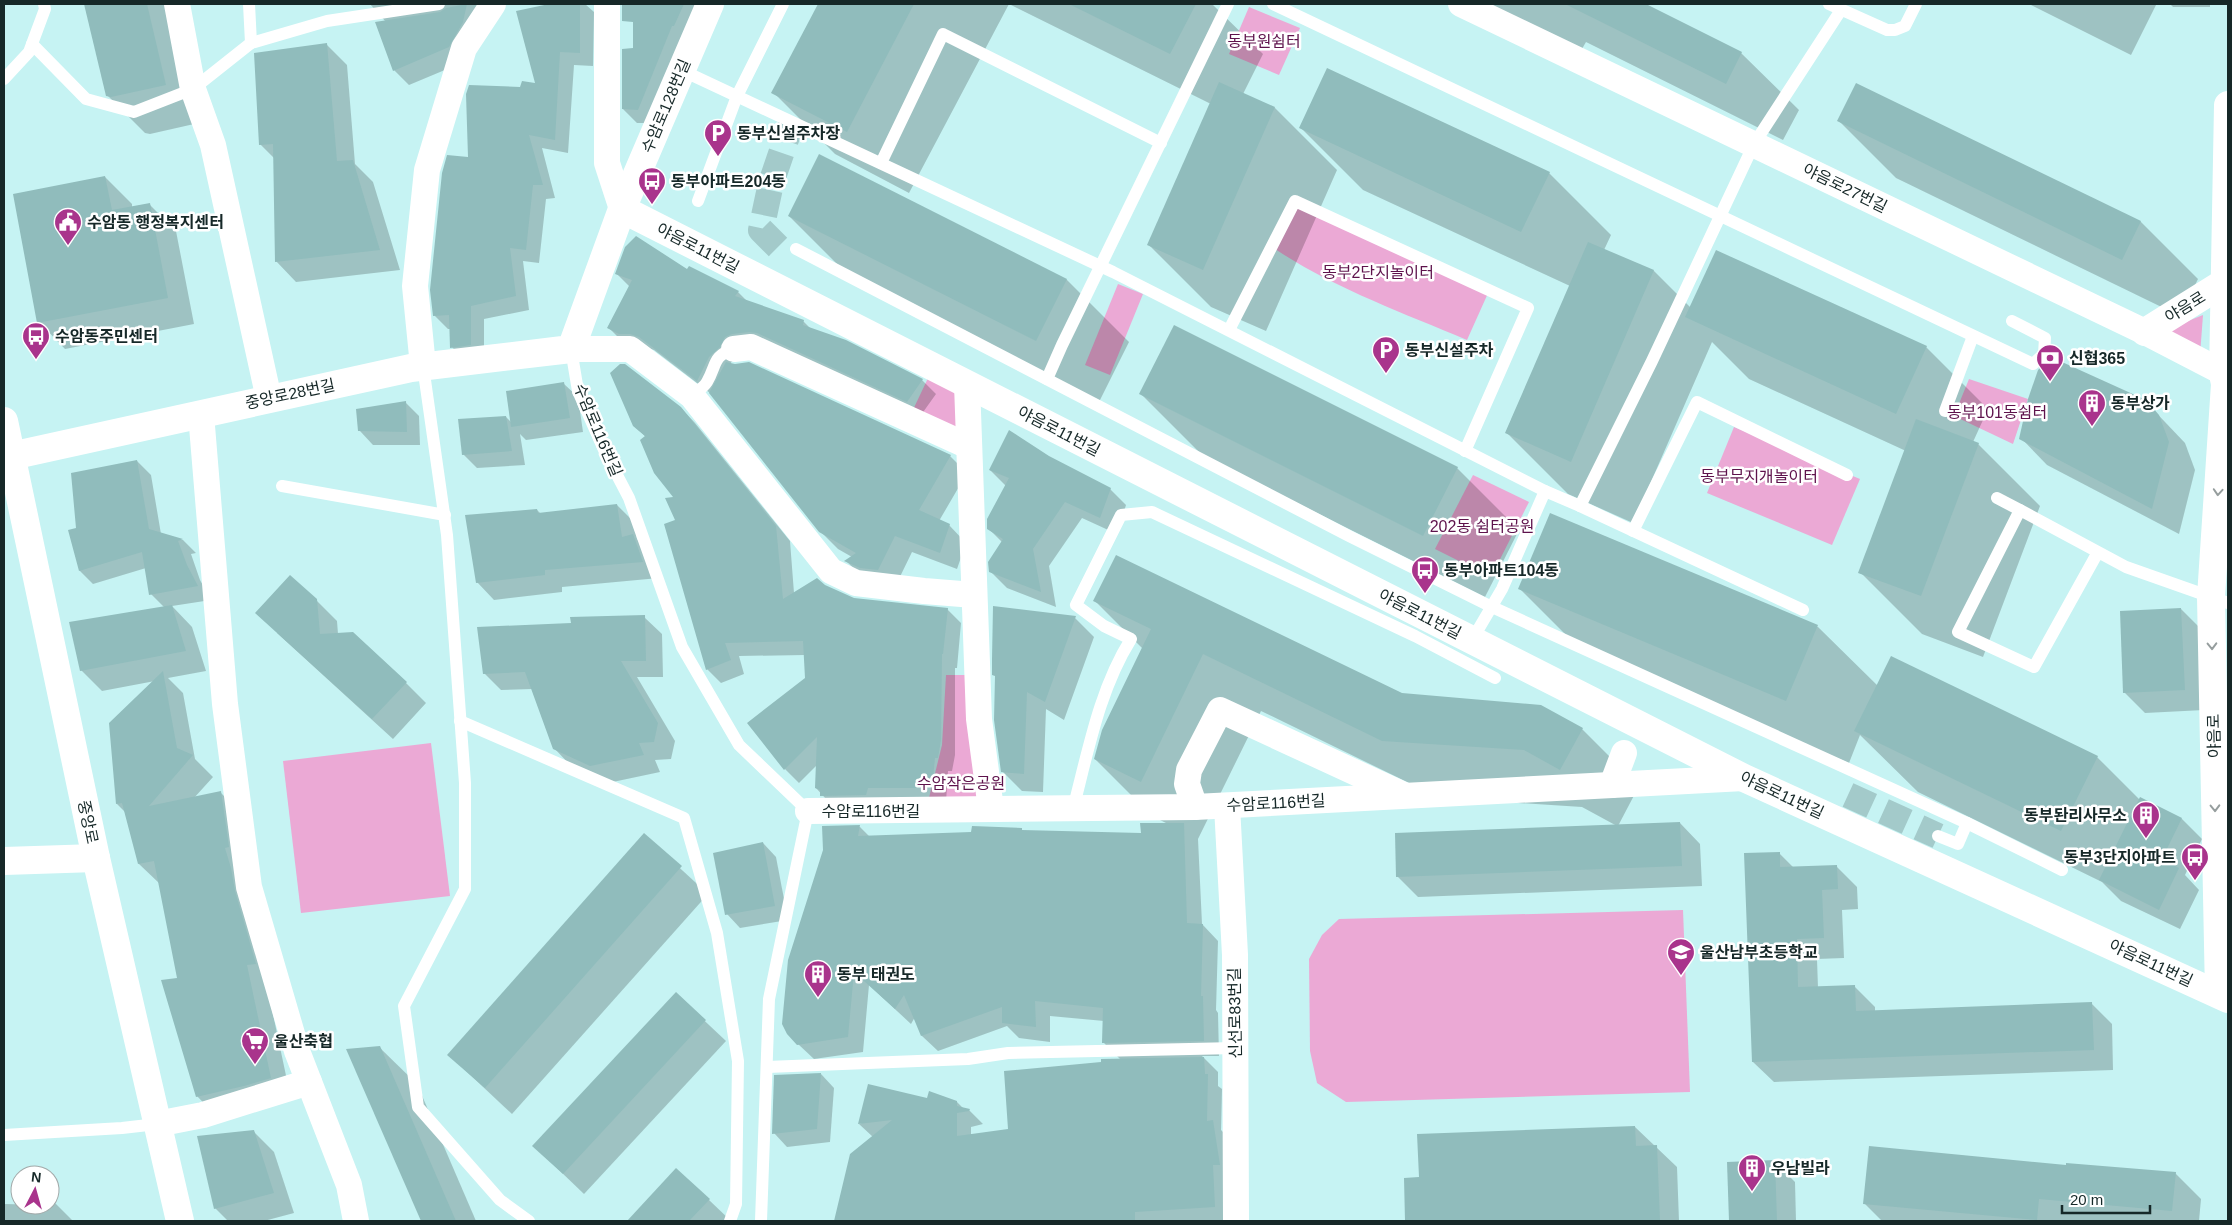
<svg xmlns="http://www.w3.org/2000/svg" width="2232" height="1225" font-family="Helvetica,'Noto Sans KR',sans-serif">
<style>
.green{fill:#eba9d5}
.shadow{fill:#0003}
.building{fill:#90bcbc}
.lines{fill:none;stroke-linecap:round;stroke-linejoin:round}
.street-tunnel{stroke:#a3caca;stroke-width:26;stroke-dasharray:26 13;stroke-linecap:butt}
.lane{stroke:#fff;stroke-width:12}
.street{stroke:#fff;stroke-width:26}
.secondary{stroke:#fff;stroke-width:28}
.oneway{stroke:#969e9e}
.labels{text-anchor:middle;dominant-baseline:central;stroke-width:5;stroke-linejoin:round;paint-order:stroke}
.park-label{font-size:16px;fill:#5e124c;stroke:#fff}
.street-label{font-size:16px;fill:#162828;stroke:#fff}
.poi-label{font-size:16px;font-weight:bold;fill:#162828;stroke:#fff;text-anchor:start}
</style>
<rect width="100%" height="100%" fill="#c6f3f3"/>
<!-- green -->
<g class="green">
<path d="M1249 7 1300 28 1279 75 1229 54Z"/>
<path d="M1294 202 1489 291 1467 340C1401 312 1331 287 1272 247Z"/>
<path d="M1118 284 1143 294 1110 375 1085 365Z"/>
<path d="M2203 315 2200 355 2158 333Z"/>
<path d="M929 376 967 384 968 440 911 414Z"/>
<path d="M1969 379 2028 399 2013 444 1954 416Z"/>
<path d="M1734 427 1860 479 1832 545 1707 493Z"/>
<path d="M1473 475 1529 502 1491 577 1435 549Z"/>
<path d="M946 675H977L991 809 926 810 942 745Z"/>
<path d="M431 743 450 896 301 913 283 761Z"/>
<path d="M1683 910 1690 1092 1346 1102 1317 1083 1310 1051 1309 959 1322 935 1339 919Z"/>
</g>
<!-- shadow -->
<g class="shadow">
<path d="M86 4H175L203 122 150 134 145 133 107 95Z"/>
<path d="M344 4H365L346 5Z"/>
<path d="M370 4H486L464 62 409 85 394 70 386 22Z"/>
<path d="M555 4H585L594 12 593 66 574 65 568 153 542 148 555 198 546 199 539 263 523 261 529 310 484 319V359L465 361 452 347 451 329H448L434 315 470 158 521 89 537 84 517 12Z"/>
<path d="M635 4H704L652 123H637L623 109 635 49Z"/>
<path d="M820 4H1212L1263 54 1243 94 1275 108 1337 170 1266 331 1211 307 1149 245 1211 104 1009 4 909 193 835 154 773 92Z"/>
<path d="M1482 4H1643L1741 53 1799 110 1783 140 1586 42 1579 54Z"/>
<path d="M2029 4H2154L2156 5 2131 55Z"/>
<path d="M2170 4H2210V7H2173Z"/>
<path d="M327 45 347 65 355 164 373 182 400 270 296 282 276 261 274 158 260 144Z"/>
<path d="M1856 85 2141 222 2198 279 2180 316 1896 178 1839 121Z"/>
<path d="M1301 128 1549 173 1611 235 1604 250 1654 271 1691 308 1926 347 1988 409 1973 442 1978 444 2040 506 1983 657 1922 634 1860 572 1906 451 1749 379 1712 342 1633 523 1568 494 1506 432 1570 286 1363 190Z"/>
<path d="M820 156 1067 280 1129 342 1099 402 851 278 789 216Z"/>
<path d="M105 177 132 204V207L149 204 176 231 194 324 65 349 39 322Z"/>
<path d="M688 271 738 292 749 303 804 322 812 330 845 341 922 380 936 394 921 415 772 347 733 360 730 364H748L950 456 967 473 939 521 949 525 966 543 957 569 912 552 895 587 863 577 846 561 852 557 838 549 820 531 710 393 654 350 622 341 608 327 630 287 616 273Z"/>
<path d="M564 384 578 397 583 432 526 440 520 434 525 465 477 468 463 454 506 417 512 423Z"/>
<path d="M1141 394 1457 468 1519 530 1485 597 1203 456Z"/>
<path d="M2145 401 2185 443 2195 470 2179 534 2047 465 2021 438Z"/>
<path d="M405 402 419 416 420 445H373L360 431Z"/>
<path d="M681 408 695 423 790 541 794 593 824 586 854 599 947 609 961 623 957 668H955V755L952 771H948L946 802 836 810 816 788 817 765 799 783 785 769 749 723 807 679 805 655 739 656 744 674 721 683 707 669 677 521 676 498 646 437 634 426Z"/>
<path d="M1048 457 1110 489 1126 505 1117 534 1082 518 1049 566 1056 607 1007 588 990 571 1002 542 988 528 1006 486 990 470Z"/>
<path d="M137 461 151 475 161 534 183 540 196 553 191 554 200 580 211 600 172 606 192 627 206 671 168 678 183 693 195 759 213 777 194 798 221 793 241 813 267 986 291 1099 217 1117 197 1096 179 979 160 884 139 864 125 812 117 804 155 681 102 691 81 670 164 607 151 594 146 568 93 584 80 571 70 531 77 529Z"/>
<path d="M617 505 634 522 637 539 650 553 659 578 562 587V592L494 600 477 582 537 510 541 514Z"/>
<path d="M1551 515 1818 627 1878 686 2097 757 2140 800 2182 819 2202 839 2185 875 2199 890 2180 929 2121 901 2102 882 1918 792 1860 735 1849 763 1582 651 1520 589Z"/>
<path d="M316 600 337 621 338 634 406 683 426 703 393 739 277 633Z"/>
<path d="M1095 601 1401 695 1582 729 1639 786 1618 826 1680 823 1700 844 1702 886 1418 897 1397 876 1617 826 1582 807 1440 798 1261 711 1198 839 1202 924 1218 941 1216 1010 1218 1013 1219 1056H1202L1218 1072V1086L1222 1089 1221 1130 1227 1136 1229 1221H835L851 1155 873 1137 859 1124 928 1100 957 1102 963 1108 969 1110 983 1124 971 1127V1135L1009 1130 1121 1060 1103 1042 1104 1021 1050 1016V1042L1019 1038 1007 1026 938 1051 922 1036 915 1017 911 1024 869 985 863 1052 814 1059 798 1044 824 850 823 827H860L870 837 1024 832 1142 834 1168 824 1152 816 1095 759 1143 649Z"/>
<path d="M2181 609 2201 629 2204 710 2145 713 2124 692Z"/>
<path d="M644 617 662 634 663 677H637L675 741 671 759 655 760 660 772 608 783 571 766 554 748 532 689 501 690 484 673 572 624Z"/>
<path d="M1075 618 1094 637 1064 720 1046 709 1043 792 1022 791 1002 771 996 720Z"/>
<path d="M644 835 708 894 512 1114 449 1055Z"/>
<path d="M763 843 776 857 788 920 740 928 727 914Z"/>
<path d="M1779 853 1794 868 1836 866 1857 887 1858 909 1842 910 1844 958 1817 959 1818 988 1854 986 1875 1007V1012L2091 1003 2112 1024 2113 1070 1774 1082 1753 1062Z"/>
<path d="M676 994 726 1041 584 1194 534 1146Z"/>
<path d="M379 1047 417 1084 476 1221H422L348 1050Z"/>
<path d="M821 1074 834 1088 830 1142 787 1147 774 1133Z"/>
<path d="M1635 1127 1677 1167 1679 1221H1406L1405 1179 1420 1178Z"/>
<path d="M253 1131 274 1152 294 1213 264 1221H228L215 1208Z"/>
<path d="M1775 1162 1795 1182 1796 1221H1730L1728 1163Z"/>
<path d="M2067 1166 2175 1173 2201 1199 2199 1221H1882L1864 1203Z"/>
<path d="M676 1170 709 1200 730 1220 728 1221H629Z"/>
<path d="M50 1202H54L73 1221H4V1204L50 1205Z"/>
</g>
<!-- building -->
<g class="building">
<path d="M84 4H147L166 85 111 97 106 96Z"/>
<path d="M467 4 463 22 449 47 393 71 375 22 440 12 446 8Z"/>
<path d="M549 4H580V53L560 52 555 140 529 135 543 185H533L526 250 510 248 516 296 471 306V345L450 348 449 315 433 316 430 290 442 173 447 155 468 157 466 94 469 85 520 87 522 81 535 83 516 11Z"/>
<path d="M622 4H684L674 26H672L638 110 622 109V49L633 48V22L622 21Z"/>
<path d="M818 4H914L847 132 771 93Z"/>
<path d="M1069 4H1196L1170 54Z"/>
<path d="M1565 4H1646L1742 52 1726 84Z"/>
<path d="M327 43 337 161 353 160 380 250 275 262 273 144 259 145 254 53Z"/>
<path d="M1327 68 1550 172 1521 232 1299 128Z"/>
<path d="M1219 82 1275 107 1203 270 1147 245Z"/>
<path d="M1856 83 2141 221 2122 260 1837 121Z"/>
<path d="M819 154 1067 279 1036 341 788 216Z"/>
<path d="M105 176 112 210 150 203 168 298 37 323 13 194Z"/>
<path d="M636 236 687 269 689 266 739 291 735 296 804 320 803 325 846 340 923 379 907 402 757 333 749 332 732 334 725 337 720 347 709 357 697 381 639 337 630 334H619L607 328 632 280 615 274 625 247Z"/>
<path d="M1588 242 1654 270 1571 462 1505 433Z"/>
<path d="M1716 250 1927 346 1896 414 1685 317Z"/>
<path d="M1174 325 1458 467 1423 536 1139 394Z"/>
<path d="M2051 357 2146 400 2159 415 2169 442 2152 509 2019 439 2028 399 2038 370Z"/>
<path d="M726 362 735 364 749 362 951 455 919 510 950 524 940 553 895 536 878 570 860 568 844 561 856 553 819 532 709 393Z"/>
<path d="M620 364H625L681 407 776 526 783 599 817 578 825 585 854 598 948 608 943 654H942L941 740 938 758H935L932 788H868L866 795 820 796V790L815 788 817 737 784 770 747 723 805 678 803 641 725 643 731 660 706 670 664 524 675 520 665 498 673 497 654 473 640 440 645 436 633 426 610 373Z"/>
<path d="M564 382 570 418 511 427 506 391Z"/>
<path d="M406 401 407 432 358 431 356 409Z"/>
<path d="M506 416 512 451 462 455 458 419Z"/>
<path d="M1916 419 1979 443 1921 596 1858 573Z"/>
<path d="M1009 430 1049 456 1111 488 1100 518 1065 502 1033 549 1041 592 989 572 988 562 1003 539 987 529V519L1009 478 989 470Z"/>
<path d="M137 460 149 529 183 539 178 541 187 565 198 586 149 595 142 552 79 571 68 530 76 528 71 473Z"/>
<path d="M617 504 622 537 633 534 643 562 545 570V575L476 583 465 515 537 509 538 513Z"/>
<path d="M1550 513 1818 625 1786 701 1518 589Z"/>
<path d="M1116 555 1402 693 1541 705 1583 728 1560 770 1524 750 1382 741 1203 654 1141 782 1094 759 1102 730 1151 629 1093 601Z"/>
<path d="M290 575 317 599 320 634 353 632 407 682 372 719 255 613Z"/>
<path d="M172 605 186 651 80 671 69 622Z"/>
<path d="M993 606 1076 616 1045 702 1027 692 1024 774 1001 772 994 720 995 676 992 675V659Z"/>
<path d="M2181 608 2185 690 2123 693 2120 611Z"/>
<path d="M645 615 646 661H621L658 723 654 742 639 743 644 755 590 766 553 749 525 672 483 674 477 627 571 623 570 617Z"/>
<path d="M1891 656 2098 756 2061 831 1854 731Z"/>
<path d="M163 671 177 748 193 755 149 806 221 791 229 847 225 848 231 868 235 891 256 964 247 965 271 1078 244 1086 196 1097 161 980 177 978 154 861 138 864 122 803 116 804 109 723Z"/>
<path d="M2140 797 2182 818 2162 859 2179 868 2159 910 2099 880Z"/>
<path d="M1680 822 1682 866 1396 877 1395 833Z"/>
<path d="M1140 823H1184L1187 923 1203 924 1201 996H1203L1204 1041 1102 1043 1103 1008 1035 1001 1036 1027 1002 1023V1007L921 1036 904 995 895 1009 854 972 848 1037 797 1045 787 1034 782 1024 788 960 823 850 822 826 860 825 858 836 971 832 972 826 1022 828V830L1141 833Z"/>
<path d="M644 833 682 866 485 1088 447 1055Z"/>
<path d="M763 842 775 906 725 915 713 853Z"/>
<path d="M1780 852V867L1837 865 1838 889 1822 890 1824 938 1797 939 1798 987 1855 985 1856 1011 2092 1002 2094 1050 1752 1062 1744 853Z"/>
<path d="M676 992 706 1020 563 1174 532 1146Z"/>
<path d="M380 1046 456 1221H421L346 1049Z"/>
<path d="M1204 1057 1205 1074H1208L1207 1121 1213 1120 1220 1165H1213L1215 1207 1135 1212V1220L1118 1221H834L850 1154 892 1120 858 1124 868 1084 927 1098 929 1091 957 1101V1106L970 1109 969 1111 957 1113V1136L1008 1129 1004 1071 1101 1062V1059Z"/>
<path d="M821 1073 817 1129 772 1134 774 1075Z"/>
<path d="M1635 1126 1636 1146 1657 1145 1660 1221H1405L1404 1178 1419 1177 1417 1134Z"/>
<path d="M254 1130 274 1193 214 1209 197 1136Z"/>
<path d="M1869 1146 2066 1165V1163L2176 1172 2172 1211 2039 1199 2037 1220 1863 1204Z"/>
<path d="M1775 1160 1777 1221H1729L1727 1162Z"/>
<path d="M676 1168 710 1199 689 1221H627Z"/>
</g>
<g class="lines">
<!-- street-tunnel -->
<g class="street-tunnel">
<path d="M778 247 761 230 771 183 792 122"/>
<path d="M1848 795 1938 836"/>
</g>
<!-- lane -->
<g class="lane">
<path d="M1273 4 2033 364 2044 354 2045 338 2012 321"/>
<path d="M1829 4 1887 30H1895L1905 26 1916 4"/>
<path d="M251 43 327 21 439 4"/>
<path d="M32 44 86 99 134 112 193 89 251 43 249 4"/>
<path d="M681 70 1113 272 1545 491"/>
<path d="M4 79 29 52 45 9 44 4"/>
<path d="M881 163 943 34 1161 143"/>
<path d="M698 201 737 96 783 4"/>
<path d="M796 249 1349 536 1492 607 1967 823 2062 870"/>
<path d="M1229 330 1295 201 1528 308 1465 451"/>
<path d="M571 349 578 391 605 452 629 498 682 647 739 745 808 811 769 999 761 1221"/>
<path d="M423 366 447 535 465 783V889L404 1006 418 1107 500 1200 529 1221"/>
<path d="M1047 379 1062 345 1228 4"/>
<path d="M692 396C697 392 704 387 707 382 717 365 712 356 734 349"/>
<path d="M1945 411 1973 336"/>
<path d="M282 486 445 515"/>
<path d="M1997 498 2020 510"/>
<path d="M1580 506 1803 610"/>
<path d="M1633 531 1697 402 1847 475"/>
<path d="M2098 552 2034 667 1958 632 2020 510 2126 567 2228 603"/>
<path d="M1472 640 1502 589 1545 491 1580 506 1652 361 1754 144 1841 10"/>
<path d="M460 721 684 818 717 933 738 1061 736 1204 730 1221"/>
<path d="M1073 809C1088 752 1099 690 1131 639L1104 626 1076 605 1121 515 1152 512 1415 636 1495 678"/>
<path d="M1938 836 1958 844 1967 823"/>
<path d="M767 1067 968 1059 1008 1053 1236 1048"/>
<path d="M4 1135 122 1128 157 1124"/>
</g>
<!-- street -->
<g class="street">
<path d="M177 4 193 89 213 145 269 399"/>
<path d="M607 4V163L622 209"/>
<path d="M1461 4 2145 332 2228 375"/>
<path d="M571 349H630L692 396 831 571 856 583 924 591 974 595"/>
<path d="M734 349 751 347 968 446"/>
<path d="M423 366 415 286 427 170 464 48 493 4"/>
<path d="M967 384 979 719 991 809"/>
<path d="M201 414 225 704 249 887 297 1051 349 1185 356 1221"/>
<path d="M1612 785 1624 753"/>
<path d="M1227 806 1235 955 1236 1221"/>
<path d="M1195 807 1187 784 1189 770 1220 710 1404 795"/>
<path d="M808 811 1195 807 1744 778"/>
<path d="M157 1124 203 1115 309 1082"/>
</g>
<!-- secondary -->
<g class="secondary">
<path d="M622 209 1744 778 2228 999"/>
<path d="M2145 332 2225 282"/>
<path d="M4 421 96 858 180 1221"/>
<path d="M11 456 411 368 571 349 622 209 710 4"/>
<path d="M4 861 96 858"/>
<path d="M2219 994 2211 597 2225 384 2223 374 2228 105"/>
</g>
</g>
<!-- one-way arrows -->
<defs><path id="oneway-chevron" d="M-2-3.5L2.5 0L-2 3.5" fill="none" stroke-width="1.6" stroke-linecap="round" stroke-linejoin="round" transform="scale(1.25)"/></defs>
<g class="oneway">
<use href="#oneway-chevron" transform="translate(2218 492) rotate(94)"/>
<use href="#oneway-chevron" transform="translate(2212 646) rotate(89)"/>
<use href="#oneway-chevron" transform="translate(2215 808) rotate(89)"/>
</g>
<!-- icons -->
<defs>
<g id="parking-pin" transform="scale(1.4375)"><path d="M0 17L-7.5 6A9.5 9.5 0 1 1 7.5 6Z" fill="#a9348c" stroke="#fff"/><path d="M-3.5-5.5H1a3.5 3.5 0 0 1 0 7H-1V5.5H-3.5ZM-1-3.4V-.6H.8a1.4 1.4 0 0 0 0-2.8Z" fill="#fff"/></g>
<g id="bus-pin" transform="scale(1.4375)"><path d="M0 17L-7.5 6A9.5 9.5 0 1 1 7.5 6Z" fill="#a9348c" stroke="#fff"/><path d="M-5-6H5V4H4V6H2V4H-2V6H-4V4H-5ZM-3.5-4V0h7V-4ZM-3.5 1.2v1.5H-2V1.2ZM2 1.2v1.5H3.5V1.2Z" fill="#fff"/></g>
<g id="civic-pin" transform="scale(1.4375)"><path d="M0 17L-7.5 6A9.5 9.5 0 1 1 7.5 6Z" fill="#a9348c" stroke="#fff"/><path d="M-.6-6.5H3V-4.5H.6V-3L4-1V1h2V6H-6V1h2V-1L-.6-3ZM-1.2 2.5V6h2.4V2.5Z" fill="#fff"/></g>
<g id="bank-pin" transform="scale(1.4375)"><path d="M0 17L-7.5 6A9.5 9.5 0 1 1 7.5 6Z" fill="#a9348c" stroke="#fff"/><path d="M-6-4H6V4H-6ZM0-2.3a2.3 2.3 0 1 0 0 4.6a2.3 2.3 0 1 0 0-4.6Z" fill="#fff"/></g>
<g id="building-pin" transform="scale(1.4375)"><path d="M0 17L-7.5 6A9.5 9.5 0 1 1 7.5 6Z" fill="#a9348c" stroke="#fff"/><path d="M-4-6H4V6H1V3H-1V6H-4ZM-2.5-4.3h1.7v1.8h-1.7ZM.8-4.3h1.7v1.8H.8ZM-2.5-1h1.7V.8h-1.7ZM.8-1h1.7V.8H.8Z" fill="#fff"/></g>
<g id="school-pin" transform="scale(1.4375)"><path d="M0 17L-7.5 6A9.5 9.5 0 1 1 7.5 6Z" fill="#a9348c" stroke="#fff"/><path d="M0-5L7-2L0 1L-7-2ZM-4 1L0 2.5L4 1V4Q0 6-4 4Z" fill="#fff"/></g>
<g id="supermarket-pin" transform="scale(1.4375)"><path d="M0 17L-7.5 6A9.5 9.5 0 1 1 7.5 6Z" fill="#a9348c" stroke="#fff"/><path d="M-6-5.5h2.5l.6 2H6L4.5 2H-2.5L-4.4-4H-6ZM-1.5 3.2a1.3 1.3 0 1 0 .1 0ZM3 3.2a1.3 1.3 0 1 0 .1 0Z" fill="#fff"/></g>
</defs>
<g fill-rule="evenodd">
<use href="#parking-pin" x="718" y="133"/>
<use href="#bus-pin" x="652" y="181"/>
<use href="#civic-pin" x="68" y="222"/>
<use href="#bus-pin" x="36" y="336"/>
<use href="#parking-pin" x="1386" y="350"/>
<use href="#bank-pin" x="2050" y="358"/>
<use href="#building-pin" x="2092" y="403"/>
<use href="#bus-pin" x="1425" y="570"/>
<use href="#building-pin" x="2146" y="815"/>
<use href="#bus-pin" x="2195" y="857"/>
<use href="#school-pin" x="1681" y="952"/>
<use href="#building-pin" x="818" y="974"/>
<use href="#supermarket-pin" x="255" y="1041"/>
<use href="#building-pin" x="1752" y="1168"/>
</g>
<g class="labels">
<!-- park labels -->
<g class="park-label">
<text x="1264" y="41">동부원쉼터</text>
<text x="1378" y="272">동부2단지놀이터</text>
<text x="1997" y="412">동부101동쉼터</text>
<text x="1759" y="476">동부무지개놀이터</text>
<text x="1482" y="526">202동 쉼터공원</text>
<text x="961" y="783">수암작은공원</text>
</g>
<!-- street labels -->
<g class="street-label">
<text transform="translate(666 106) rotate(-67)">수암로128번길</text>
<text transform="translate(1845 188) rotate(26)">야음로27번길</text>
<text transform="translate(698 248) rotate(27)">야음로11번길</text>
<text transform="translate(2185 307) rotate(-32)">야음로</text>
<text transform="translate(290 394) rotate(-12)">중앙로28번길</text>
<text transform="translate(598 430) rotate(67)">수암로116번길</text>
<text transform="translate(1059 431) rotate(27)">야음로11번길</text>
<text transform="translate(1420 614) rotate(27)">야음로11번길</text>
<text transform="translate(2214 736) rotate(-91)">야음로</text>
<text transform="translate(1782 795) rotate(25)">야음로11번길</text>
<text transform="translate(1276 803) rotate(-3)">수암로116번길</text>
<text x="871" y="811">수암로116번길</text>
<text transform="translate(88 822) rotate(78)">중앙로</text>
<text transform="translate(2151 963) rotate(25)">야음로11번길</text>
<text transform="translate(1235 1013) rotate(-91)">신선로83번길</text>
</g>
<!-- poi labels -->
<g class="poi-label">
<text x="737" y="133">동부신설주차장</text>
<text x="671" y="181">동부아파트204동</text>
<text x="87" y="222">수암동 행정복지센터</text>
<text x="55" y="336">수암동주민센터</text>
<text x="1405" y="350">동부신설주차</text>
<text x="2069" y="358">신협365</text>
<text x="2111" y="403">동부상가</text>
<text x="1444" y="570">동부아파트104동</text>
<text x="2127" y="815" text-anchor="end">동부돤리사무소</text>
<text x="2176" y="857" text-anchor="end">동부3단지아파트</text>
<text x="1700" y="952">울산남부초등학교</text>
<text x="837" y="974">동부 태권도</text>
<text x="274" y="1041">울산축협</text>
<text x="1771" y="1168">우남빌라</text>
</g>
</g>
<!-- border -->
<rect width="2232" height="1225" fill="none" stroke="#162828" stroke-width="10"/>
<!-- north arrow -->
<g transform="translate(35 1190) rotate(6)"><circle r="24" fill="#ffffff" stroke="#a2a9a9"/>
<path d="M0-4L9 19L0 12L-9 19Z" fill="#a9348c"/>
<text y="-8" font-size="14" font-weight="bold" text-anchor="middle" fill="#162828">N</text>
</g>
<!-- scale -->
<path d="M2062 1205v8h88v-8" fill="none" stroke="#162828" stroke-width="2.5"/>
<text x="2070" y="1205" font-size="15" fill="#162828" stroke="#ffffff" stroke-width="4" paint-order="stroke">20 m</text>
</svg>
